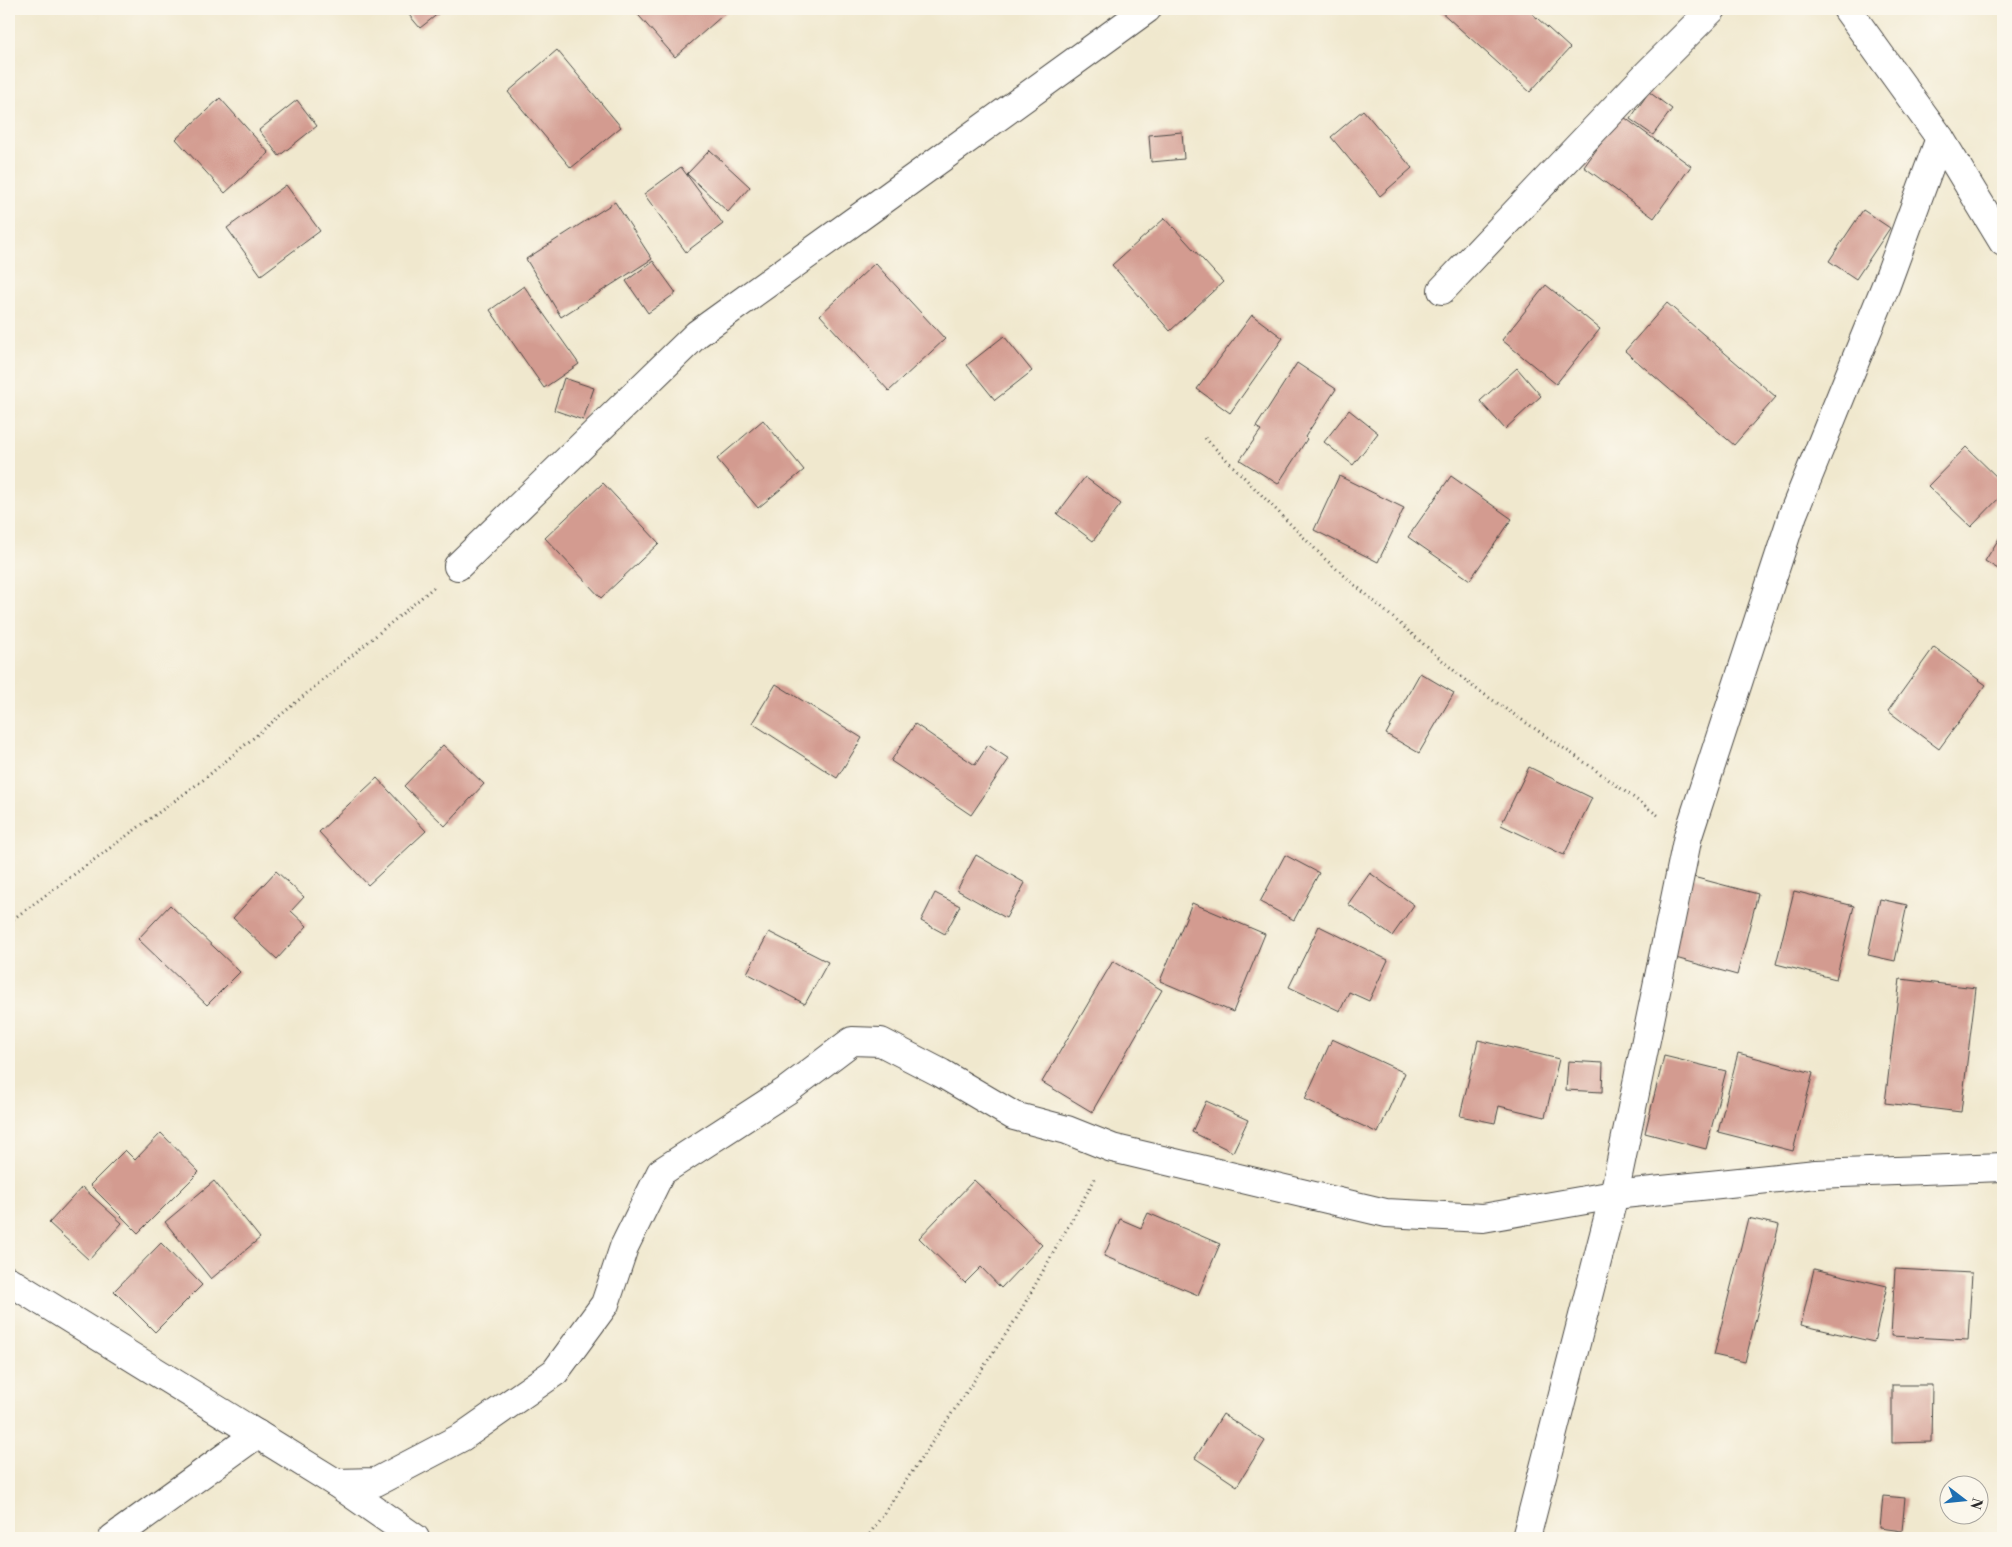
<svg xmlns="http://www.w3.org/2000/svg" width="2012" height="1547" font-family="'Libre Bodoni',serif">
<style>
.building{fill:#d39b90}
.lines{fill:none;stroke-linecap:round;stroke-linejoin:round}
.street-casing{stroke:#494743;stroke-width:30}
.path{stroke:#494743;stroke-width:3;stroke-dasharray:1 4;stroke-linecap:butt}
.street{stroke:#fff;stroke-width:28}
</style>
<rect width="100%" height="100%" fill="#fbf7ec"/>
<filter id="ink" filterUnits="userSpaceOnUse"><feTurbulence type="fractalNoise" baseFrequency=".02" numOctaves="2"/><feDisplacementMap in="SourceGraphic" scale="10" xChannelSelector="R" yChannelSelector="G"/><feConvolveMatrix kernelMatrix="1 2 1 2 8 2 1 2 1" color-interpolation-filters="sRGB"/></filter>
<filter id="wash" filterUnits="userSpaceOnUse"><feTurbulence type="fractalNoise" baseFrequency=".0096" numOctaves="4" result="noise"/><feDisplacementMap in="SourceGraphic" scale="20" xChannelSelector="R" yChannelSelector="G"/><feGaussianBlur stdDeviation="1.12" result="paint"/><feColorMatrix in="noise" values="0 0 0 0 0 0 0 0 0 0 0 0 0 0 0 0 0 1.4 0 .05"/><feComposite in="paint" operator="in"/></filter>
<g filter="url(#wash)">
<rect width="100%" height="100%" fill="#f0e8ce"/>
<g id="blocks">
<!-- building -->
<g class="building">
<path d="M404 9H444L420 28Z"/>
<path d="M633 9H730L675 57Z"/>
<path d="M1438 9H1527L1570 48 1530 92Z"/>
<path d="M557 50 621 127 571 168 508 92Z"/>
<path d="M1649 92 1672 109 1653 135 1630 119Z"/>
<path d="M220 98 269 153 225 193 176 139Z"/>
<path d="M297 100 317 126 279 156 259 130Z"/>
<path d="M1363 110 1412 168 1380 196 1331 137Z"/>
<path d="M1621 115 1691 166 1654 218 1584 167Z"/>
<path d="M1182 132 1184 159 1151 162 1149 135Z"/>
<path d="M710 150 750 187 728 212 687 174Z"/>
<path d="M681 167 723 224 686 252 644 194Z"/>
<path d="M286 185 320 231 261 275 227 228Z"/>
<path d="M615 202 652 259 561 317 526 259Z"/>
<path d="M1863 210 1890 228 1856 279 1829 261Z"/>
<path d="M1165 218 1223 282 1170 331 1112 265Z"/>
<path d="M653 261 676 293 648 313 626 281Z"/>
<path d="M875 263 945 339 889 391 820 315Z"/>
<path d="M1546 285 1600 329 1556 384 1502 340Z"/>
<path d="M524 286 579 364 544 388 490 310Z"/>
<path d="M1667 303 1776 397 1734 445 1625 351Z"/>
<path d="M1252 315 1283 338 1230 413 1197 389Z"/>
<path d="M1004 336 1032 371 995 400 967 365Z"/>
<path d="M1297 363 1336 389 1305 437 1307 439 1278 484 1240 460 1261 430 1256 427Z"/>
<path d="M1517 368 1541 396 1505 429 1480 401Z"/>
<path d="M564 378 594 388 583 420 554 410Z"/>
<path d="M1349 410 1378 433 1353 465 1324 442Z"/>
<path d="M763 420 804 470 758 508 717 459Z"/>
<path d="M1966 447 2003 483V494L1971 527 1928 486Z"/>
<path d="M1339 476 1404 508 1378 562 1314 530Z"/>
<path d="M1451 476 1512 519 1470 580 1408 537Z"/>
<path d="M1085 477 1121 504 1093 541 1057 514Z"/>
<path d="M603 483 659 543 601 598 545 538Z"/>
<path d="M2003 532V572L1985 561Z"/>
<path d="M1934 647 1986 685 1939 749 1888 711Z"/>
<path d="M1420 673 1454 693 1419 753 1386 734Z"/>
<path d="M776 684 862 738 837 778 752 723Z"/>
<path d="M915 724 975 765 988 745 1009 759 971 815 891 761Z"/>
<path d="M443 745 484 784 445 826 404 786Z"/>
<path d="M1529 767 1592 798 1564 855 1501 825Z"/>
<path d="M377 778 426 831 368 885 319 832Z"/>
<path d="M976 855 1025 883 1006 918 957 890Z"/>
<path d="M1285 855 1319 873 1294 920 1260 902Z"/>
<path d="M276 871 304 897 291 911 307 926 277 959 233 918Z"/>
<path d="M1370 873 1414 905 1392 936 1348 904Z"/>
<path d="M1693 877 1758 894 1737 975 1672 957Z"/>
<path d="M1794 891 1854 906 1836 979 1776 964Z"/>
<path d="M935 893 960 906 945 934 921 921Z"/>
<path d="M1880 899 1907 905 1895 961 1868 955Z"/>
<path d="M1192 903 1265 934 1233 1012 1160 981Z"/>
<path d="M170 905 240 972 207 1005 138 939Z"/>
<path d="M1319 926 1388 960 1369 1001 1349 992 1340 1011 1289 987Z"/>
<path d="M769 932 828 962 805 1004 747 973Z"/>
<path d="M1113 961 1162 990 1092 1112 1042 1082Z"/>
<path d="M1900 979 1976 988 1961 1112 1885 1103Z"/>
<path d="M1332 1039 1405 1073 1378 1133 1305 1099Z"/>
<path d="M1478 1040 1559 1059 1545 1117 1499 1106 1495 1123 1460 1116Z"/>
<path d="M1738 1053 1813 1073 1793 1151 1718 1132Z"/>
<path d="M1664 1056 1726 1071 1706 1149 1645 1133Z"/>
<path d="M1568 1061 1603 1063 1602 1092 1566 1090Z"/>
<path d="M1206 1101 1248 1120 1233 1152 1192 1132Z"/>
<path d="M161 1133 199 1172 138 1233 90 1185 125 1150 135 1160Z"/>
<path d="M974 1180 1042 1245 1001 1288 981 1267 965 1283 919 1238Z"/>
<path d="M214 1181 260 1238 211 1279 165 1222Z"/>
<path d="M82 1187 122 1223 89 1260 49 1223Z"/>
<path d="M1148 1213 1220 1244 1198 1295 1104 1256 1120 1219 1141 1228Z"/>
<path d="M1748 1218 1779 1225 1745 1362 1714 1355Z"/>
<path d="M161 1243 202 1285 155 1332 114 1291Z"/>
<path d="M1814 1269 1887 1286 1874 1342 1801 1325Z"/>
<path d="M1895 1269 1972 1273 1968 1340 1891 1336Z"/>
<path d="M1892 1385H1932L1931 1442 1892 1443Z"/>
<path d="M1223 1414 1265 1441 1237 1486 1195 1458Z"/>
<path d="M1883 1496 1905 1498 1902 1531 1880 1528Z"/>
</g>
</g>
</g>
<g filter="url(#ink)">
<use href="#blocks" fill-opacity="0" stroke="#494743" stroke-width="1"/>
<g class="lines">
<!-- street casing -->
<g class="street-casing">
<g id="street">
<path d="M1847 9 1940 138 2003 242"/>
<path d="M1442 290 1648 73 1712 9"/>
<path d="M458 566 697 334 871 209 1147 9"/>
<path d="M9 1281 336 1483 376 1482 462 1437 555 1372 605 1304 624 1247 661 1172 786 1091 852 1041 881 1042 941 1073 1014 1116 1067 1130 1112 1148 1386 1213 1483 1218 1614 1195 1816 1174 2003 1167"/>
<path d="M336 1483 415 1538"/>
<path d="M113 1538 257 1434"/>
<path d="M1526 1538 1614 1195 1688 836 1793 514 1886 285 1940 138"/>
</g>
</g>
<!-- path -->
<g class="path">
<path d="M1205 438 1325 559 1472 686 1587 764 1659 816"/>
<path d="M9 922 203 780 434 587"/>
<path d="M867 1538 1016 1319 1096 1177"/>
</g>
<!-- street -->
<use href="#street" class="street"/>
</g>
</g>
<!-- margin -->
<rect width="2012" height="1547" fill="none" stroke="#fbf7ec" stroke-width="30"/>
<!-- north arrow -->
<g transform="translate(1964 1500) rotate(106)"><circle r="24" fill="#fbf7ec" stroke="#a8a59f"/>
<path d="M0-4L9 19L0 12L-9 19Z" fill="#1f6fb2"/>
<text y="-8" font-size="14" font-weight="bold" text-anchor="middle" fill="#2b2b2b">N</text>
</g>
</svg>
